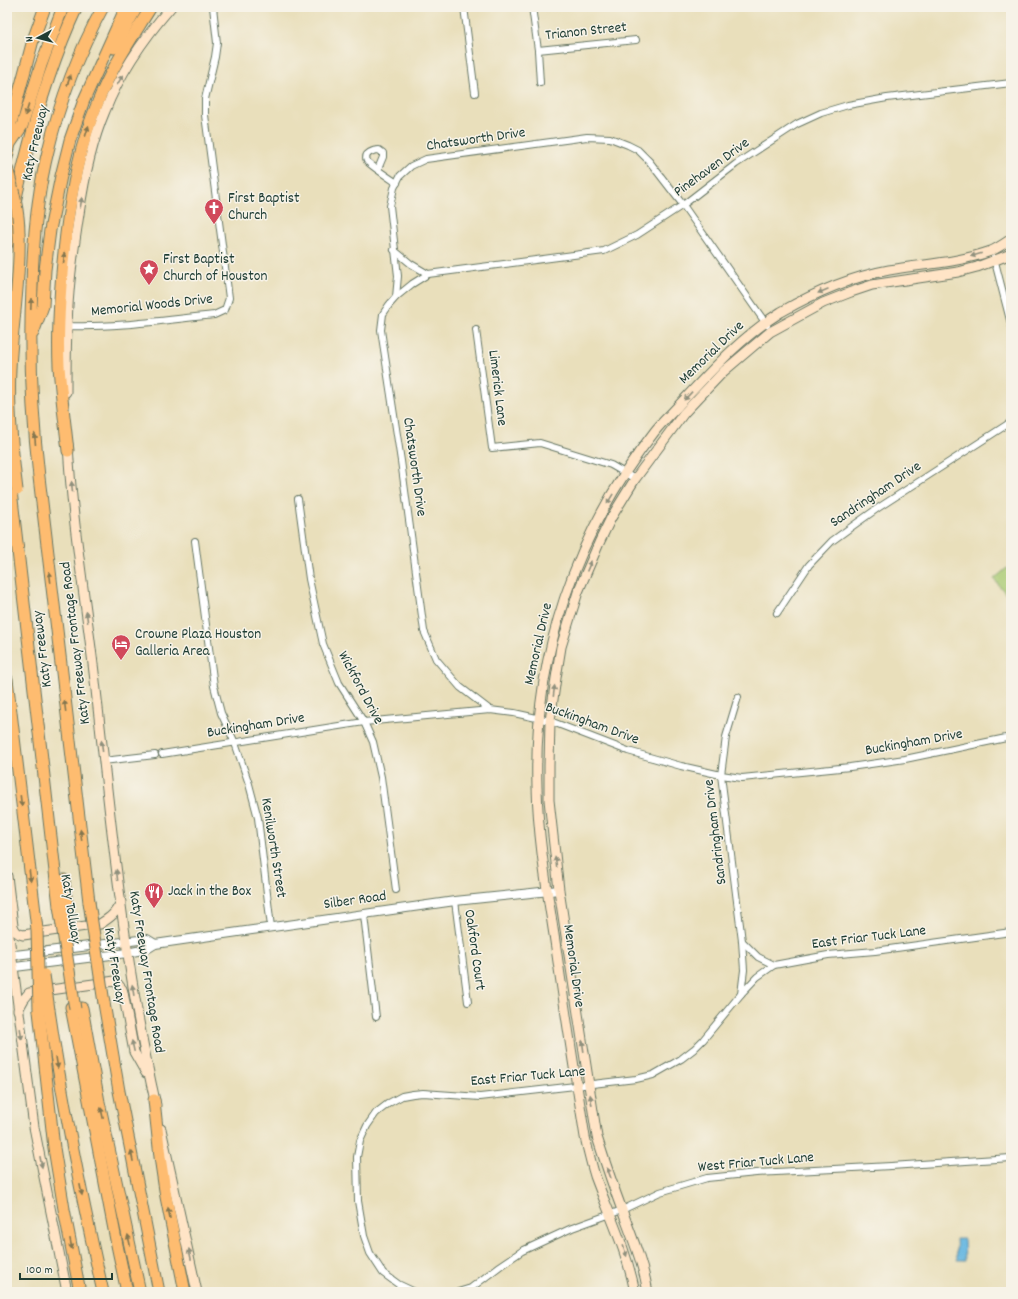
<svg xmlns="http://www.w3.org/2000/svg" width="1018" height="1299" font-family="Dekko,sans-serif">
<style>
.green{fill:#aacb74;stroke:#648454}
.water{fill:#67b7e1;stroke:#437a8a}
.lines{fill:none;stroke-linecap:round;stroke-linejoin:round}
.minor-casing{stroke:#667663;stroke-width:8}
.tertiary-casing{stroke:#667663;stroke-width:10}
.secondary-casing{stroke:#667663;stroke-width:11}
.motorway-casing{stroke:#667663;stroke-width:13}
.minor{stroke:#fff;stroke-width:6}
.tertiary{stroke:#fff;stroke-width:8}
.secondary{stroke:#ffe4c6;stroke-width:9}
.motorway{stroke:#febc70;stroke-width:11}
.motorway-bridge-casing{stroke:#667663;stroke-width:13;stroke-linecap:butt}
.motorway-bridge{stroke:#febc70;stroke-width:11}
.oneway{fill:#83764f}
.oneway2{fill:#8f907d}
.labels{text-anchor:middle;dominant-baseline:central;stroke-width:3;stroke-linejoin:round;paint-order:stroke}
.street-label{font-size:15px;fill:#1f3d34;stroke:#f7f3e8}
.poi-label{font-size:15px;fill:#1f3d34;stroke:#f7f3e8;text-anchor:start}
</style>
<rect width="100%" height="100%" fill="#f7f3e8"/>
<filter id="ink" filterUnits="userSpaceOnUse"><feTurbulence type="fractalNoise" baseFrequency=".025" numOctaves="2"/><feDisplacementMap in="SourceGraphic" scale="8" xChannelSelector="R" yChannelSelector="G"/><feConvolveMatrix kernelMatrix="1 2 1 2 8 2 1 2 1" color-interpolation-filters="sRGB"/></filter>
<filter id="wash" filterUnits="userSpaceOnUse"><feTurbulence type="fractalNoise" baseFrequency=".012" numOctaves="4" result="noise"/><feDisplacementMap in="SourceGraphic" scale="16" xChannelSelector="R" yChannelSelector="G"/><feGaussianBlur stdDeviation="0.9" result="paint"/><feColorMatrix in="noise" values="0 0 0 0 0 0 0 0 0 0 0 0 0 0 0 0 0 1.4 0 .05"/><feComposite in="paint" operator="in"/></filter>
<g filter="url(#wash)">
<rect width="100%" height="100%" fill="#e9dfbb"/>
<!-- green -->
<path class="green" d="M1007 568 1011 573V600L994 579Z"/>
<!-- water -->
<path class="water" d="M956 1239H964L965 1260H957Z"/>
</g>
<g filter="url(#ink)">
<g class="lines">
<!-- minor casing -->
<g class="minor-casing">
<g id="minor">
<path d="M464 7 475 93"/>
<path d="M532 7 538 50 540 83"/>
<path d="M538 50 636 40"/>
<path d="M378 169 383 157V153L379 150C374 150 363 153 367 161 371 166 391 179 397 183"/>
<path d="M394 250 411 264 428 274"/>
<path d="M994 258 1011 324"/>
<path d="M396 297 412 284 428 274 604 251 637 235 683 205 736 164 797 124 821 113 848 105 887 98 1011 83"/>
<path d="M67 326C116 328 165 320 214 315L225 310 229 298 205 115V99L215 57 217 43 213 7"/>
<path d="M476 330 492 448 540 443 611 465 635 479"/>
<path d="M298 499 309 579 323 644 339 683 364 722 373 742 381 777 396 890"/>
<path d="M195 541 214 686 221 713 235 743 249 784 258 818 271 927"/>
<path d="M777 613 809 565 832 541 854 525 878 508 1011 422"/>
<path d="M490 710 460 687 436 659 424 631 401 461 381 330 383 314 389 305 396 297 398 276 390 206 394 188 400 176 411 166 426 159 587 137 610 138 628 145 638 150 649 161 683 205 767 325"/>
<path d="M162 754 364 722 490 710 514 713 550 721 628 751 681 766 721 775 742 778 850 767 905 759 1011 737"/>
<path d="M103 761 155 755"/>
<path d="M455 901 468 1002"/>
<path d="M364 915 376 1017"/>
<path d="M742 941 758 957 774 965"/>
<path d="M741 994 757 977 774 965 828 955 875 951 1011 932"/>
<path d="M415 1292 398 1284 383 1273 370 1253 364 1236 358 1201 357 1157 360 1141 367 1126 376 1113 389 1103 402 1096 413 1094 423 1093 480 1097 636 1079 653 1075 681 1059 694 1049 703 1040 741 994 744 970 742 941 721 775 726 737 738 697"/>
<path d="M458 1292 471 1288 500 1266 522 1251 572 1228 622 1210 660 1192 707 1178 756 1173 891 1166 1011 1158"/>
</g>
</g>
<!-- tertiary casing -->
<g class="tertiary-casing">
<g id="tertiary">
<path d="M7 956 147 939 155 944"/>
<path d="M7 968 127 953 147 949 155 944 455 901 559 890"/>
</g>
</g>
<!-- secondary casing -->
<g class="secondary-casing">
<g id="secondary">
<path d="M66 392C66 358 66 325 69 292 71 266 75 240 79 214 84 179 91 144 105 111 120 73 144 38 171 7"/>
<path d="M68 444C72 523 86 602 95 681 111 823 124 966 156 1105"/>
<path d="M7 876 13 926C15 931 17 934 23 935L100 924C111 917 115 914 121 902"/>
<path d="M7 921 34 1127 67 1292"/>
<path d="M18 1010 24 999 29 993 115 981 122 989 123 992 134 1052 146 1073"/>
<path d="M161 1129 197 1292"/>
<path d="M635 1292C627 1251 609 1214 595 1176 591 1163 588 1150 585 1137 575 1074 565 1011 556 948 548 895 538 841 537 787 533 657 575 533 655 431 662 422 671 414 679 405 710 372 742 336 781 312 814 293 851 277 889 270 923 264 958 263 991 251 998 248 1005 243 1011 239"/>
<path d="M648 1292C643 1263 632 1237 622 1210 613 1186 605 1162 597 1137L559 890 549 800V766L550 721 556 678 561 647 578 592 599 543 611 518 635 479 684 413 724 371 770 332 823 303 851 292 872 285 958 272 977 267 1011 254"/>
</g>
</g>
<!-- motorway casing -->
<g class="motorway-casing">
<g id="motorway">
<path d="M114 48 137 7"/>
<path d="M10 143 11 123 33 40 45 7"/>
<path d="M7 157 10 144 22 126 41 65 63 7"/>
<path d="M7 244C11 216 18 188 25 160 38 108 54 56 77 7"/>
<path d="M33 333 43 306 45 270 50 230 61 176 70 140 84 100 126 7"/>
<path d="M68 451C65 423 61 395 59 366 57 322 61 277 66 234 72 188 80 144 98 102 111 68 132 38 151 7"/>
<path d="M7 456 59 906"/>
<path d="M7 679 37 929"/>
<path d="M64 880 67 906"/>
<path d="M89 902 39 477C32 414 29 350 32 286 33 241 37 195 48 151 60 100 78 53 103 7"/>
<path d="M104 1003 119 1091 159 1292"/>
<path d="M71 1007 117 1245 127 1292"/>
<path d="M82 1008 99 1102 140 1292"/>
<path d="M49 1010C63 1105 82 1199 103 1292"/>
<path d="M39 1011 54 1148 64 1209 80 1292"/>
<path d="M154 1100 160 1157 166 1197 185 1292"/>
</g>
</g>
<!-- minor -->
<use href="#minor" class="minor"/>
<!-- tertiary -->
<use href="#tertiary" class="tertiary"/>
<!-- secondary -->
<use href="#secondary" class="secondary"/>
<!-- motorway -->
<use href="#motorway" class="motorway"/>
<!-- motorway-bridge casing -->
<g class="motorway-bridge-casing">
<g id="motorway-bridge">
<path d="M7 168C13 189 19 211 19 233 21 278 12 324 10 369 8 410 12 450 17 490"/>
<path d="M89 902 104 1003"/>
<path d="M59 906 75 1009"/>
<path d="M67 906 70 925"/>
<path d="M37 929 39 1011"/>
<path d="M44 975 49 1010"/>
</g>
</g>
<!-- motorway-bridge -->
<use href="#motorway-bridge" class="motorway-bridge"/>
</g>
<!-- one-way arrows -->
<defs><path id="oneway-solid" d="M-6-.8H1V-3.2L6.5 0L1 3.2V.8H-6Z"/></defs>
<g class="oneway">
<use href="#oneway-solid" transform="translate(69 80) rotate(-70)"/>
<use href="#oneway-solid" transform="translate(27 110) rotate(108)"/>
<use href="#oneway-solid" transform="translate(87 131) rotate(-73)"/>
<use href="#oneway-solid" transform="translate(64 258) rotate(-85)"/>
<use href="#oneway-solid" transform="translate(31 304) rotate(-88)"/>
<use href="#oneway-solid" transform="translate(35 439) rotate(-95)"/>
<use href="#oneway-solid" transform="translate(50 577) rotate(-97)"/>
<use href="#oneway-solid" transform="translate(65 706) rotate(-97)"/>
<use href="#oneway-solid" transform="translate(21 801) rotate(83)"/>
<use href="#oneway-solid" transform="translate(81 835) rotate(-97)"/>
<use href="#oneway-solid" transform="translate(30 876) rotate(83)"/>
<use href="#oneway-solid" transform="translate(57 1063) rotate(81)"/>
<use href="#oneway-solid" transform="translate(102 1113) rotate(-102)"/>
<use href="#oneway-solid" transform="translate(132 1156) rotate(-101)"/>
<use href="#oneway-solid" transform="translate(81 1190) rotate(79)"/>
<use href="#oneway-solid" transform="translate(169 1213) rotate(-101)"/>
<use href="#oneway-solid" transform="translate(129 1240) rotate(-102)"/>
<use href="#oneway-solid" transform="translate(71 1244) rotate(79)"/>
</g>
<g class="oneway2">
<use href="#oneway-solid" transform="translate(120 80) rotate(-60)"/>
<use href="#oneway-solid" transform="translate(81 203) rotate(-81)"/>
<use href="#oneway-solid" transform="translate(976 255) rotate(164)"/>
<use href="#oneway-solid" transform="translate(823 291) rotate(157)"/>
<use href="#oneway-solid" transform="translate(688 396) rotate(133)"/>
<use href="#oneway-solid" transform="translate(72 487) rotate(-95)"/>
<use href="#oneway-solid" transform="translate(610 499) rotate(121)"/>
<use href="#oneway-solid" transform="translate(589 566) rotate(-67)"/>
<use href="#oneway-solid" transform="translate(87 617) rotate(-97)"/>
<use href="#oneway-solid" transform="translate(554 691) rotate(-83)"/>
<use href="#oneway-solid" transform="translate(102 746) rotate(-96)"/>
<use href="#oneway-solid" transform="translate(556 862) rotate(-97)"/>
<use href="#oneway-solid" transform="translate(117 875) rotate(-97)"/>
<use href="#oneway-solid" transform="translate(133 990) rotate(-99)"/>
<use href="#oneway-solid" transform="translate(21 1034) rotate(82)"/>
<use href="#oneway-solid" transform="translate(133 1046) rotate(-102)"/>
<use href="#oneway-solid" transform="translate(583 1046) rotate(-98)"/>
<use href="#oneway-solid" transform="translate(591 1100) rotate(-99)"/>
<use href="#oneway-solid" transform="translate(41 1162) rotate(79)"/>
<use href="#oneway-solid" transform="translate(609 1173) rotate(-110)"/>
<use href="#oneway-solid" transform="translate(625 1251) rotate(72)"/>
<use href="#oneway-solid" transform="translate(190 1254) rotate(-102)"/>
</g>
</g>
<!-- icons -->
<defs>
<g id="church-pin" transform="scale(1)"><path d="M0 17L-7.5 6A9.5 9.5 0 1 1 7.5 6Z" fill="#d1495b" stroke="#f7f3e8"/><path d="M-1.2-6h2.4v3.5h3.3v2.4h-3.3V6h-2.4V-.1h-3.3v-2.4h3.3Z" fill="#fff"/></g>
<g id="sight-pin" transform="scale(1)"><path d="M0 17L-7.5 6A9.5 9.5 0 1 1 7.5 6Z" fill="#d1495b" stroke="#f7f3e8"/><path d="M0-6L1.8-2.2L6-1.7L2.9 1.2L3.7 5.4L0 3.3L-3.7 5.4L-2.9 1.2L-6-1.7L-1.8-2.2Z" fill="#fff"/></g>
<g id="hotel-pin" transform="scale(1)"><path d="M0 17L-7.5 6A9.5 9.5 0 1 1 7.5 6Z" fill="#d1495b" stroke="#f7f3e8"/><path d="M-6-4.5h1.5V1H6V5H4.5V3h-9V5H-6ZM-4 0a1.8 1.8 0 1 1 3.6 0ZM.5 0V-2.5h3Q6-2.5 6 0Z" fill="#fff"/></g>
<g id="restaurant-pin" transform="scale(1)"><path d="M0 17L-7.5 6A9.5 9.5 0 1 1 7.5 6Z" fill="#d1495b" stroke="#f7f3e8"/><path d="M-5-6h1v4h1v-4h1v4h1v-4h1v5L-1.5 .5V6h-2V.5L-5-1ZM5-6V6H3V1.5H1.5Q1.5-4 5-6Z" fill="#fff"/></g>
</defs>
<g fill-rule="evenodd">
<use href="#church-pin" x="214" y="208"/>
<use href="#sight-pin" x="149" y="269"/>
<use href="#hotel-pin" x="121" y="644"/>
<use href="#restaurant-pin" x="154" y="892"/>
</g>
<g class="labels">
<!-- street labels -->
<g class="street-label">
<text transform="translate(586 32) rotate(-6)">Trianon Street</text>
<text transform="translate(476 140) rotate(-8)">Chatsworth Drive</text>
<text transform="translate(36 143) rotate(-77)">Katy Freeway</text>
<text transform="translate(712 168) rotate(-36)">Pinehaven Drive</text>
<text transform="translate(152 306) rotate(-6)">Memorial Woods Drive</text>
<text transform="translate(712 353) rotate(-44)">Memorial Drive</text>
<text transform="translate(497 388) rotate(83)">Limerick Lane</text>
<text transform="translate(414 467) rotate(82)">Chatsworth Drive</text>
<text transform="translate(876 495) rotate(-34)">Sandringham Drive</text>
<text transform="translate(76 643) rotate(-97)">Katy Freeway Frontage Road</text>
<text transform="translate(539 644) rotate(-77)">Memorial Drive</text>
<text transform="translate(43 649) rotate(-97)">Katy Freeway</text>
<text transform="translate(360 688) rotate(62)">Wickford Drive</text>
<text transform="translate(592 724) rotate(20)">Buckingham Drive</text>
<text transform="translate(256 726) rotate(-9)">Buckingham Drive</text>
<text transform="translate(914 743) rotate(-10)">Buckingham Drive</text>
<text transform="translate(716 832) rotate(-97)">Sandringham Drive</text>
<text transform="translate(273 848) rotate(81)">Kenilworth Street</text>
<text transform="translate(355 901) rotate(-8)">Silber Road</text>
<text transform="translate(70 909) rotate(81)">Katy Tollway</text>
<text transform="translate(869 938) rotate(-7)">East Friar Tuck Lane</text>
<text transform="translate(474 950) rotate(82)">Oakford Court</text>
<text transform="translate(114 966) rotate(81)">Katy Freeway</text>
<text transform="translate(573 966) rotate(82)">Memorial Drive</text>
<text transform="translate(146 972) rotate(81)">Katy Freeway Frontage Road</text>
<text transform="translate(528 1077) rotate(-5)">East Friar Tuck Lane</text>
<text transform="translate(756 1163) rotate(-5)">West Friar Tuck Lane</text>
</g>
<!-- poi labels -->
<g class="poi-label">
<text x="228" y="199">First Baptist<tspan x="228" dy="17">Church</tspan></text>
<text x="163" y="260">First Baptist<tspan x="163" dy="17">Church of Houston</tspan></text>
<text x="135" y="635">Crowne Plaza Houston<tspan x="135" dy="17">Galleria Area</tspan></text>
<text x="168" y="892">Jack in the Box</text>
</g>
</g>
<!-- margin -->
<rect width="1018" height="1299" fill="none" stroke="#f7f3e8" stroke-width="24"/>
<!-- north arrow -->
<g transform="translate(38 38) rotate(263)" stroke="#f7f3e8" stroke-width="3" paint-order="stroke">
<path d="M0-3L7 15L0 10L-7 15Z" fill="#1f3d34"/>
<text y="-6" font-size="11" font-weight="bold" text-anchor="middle" fill="#1f3d34">N</text>
</g>
<!-- scale -->
<path d="M20 1273v6h92v-6" fill="none" stroke="#1f3d34" stroke-width="2"/>
<text x="26" y="1273" font-size="12" fill="#1f3d34" stroke="#f7f3e8" stroke-width="3" paint-order="stroke">100 m</text>
</svg>
